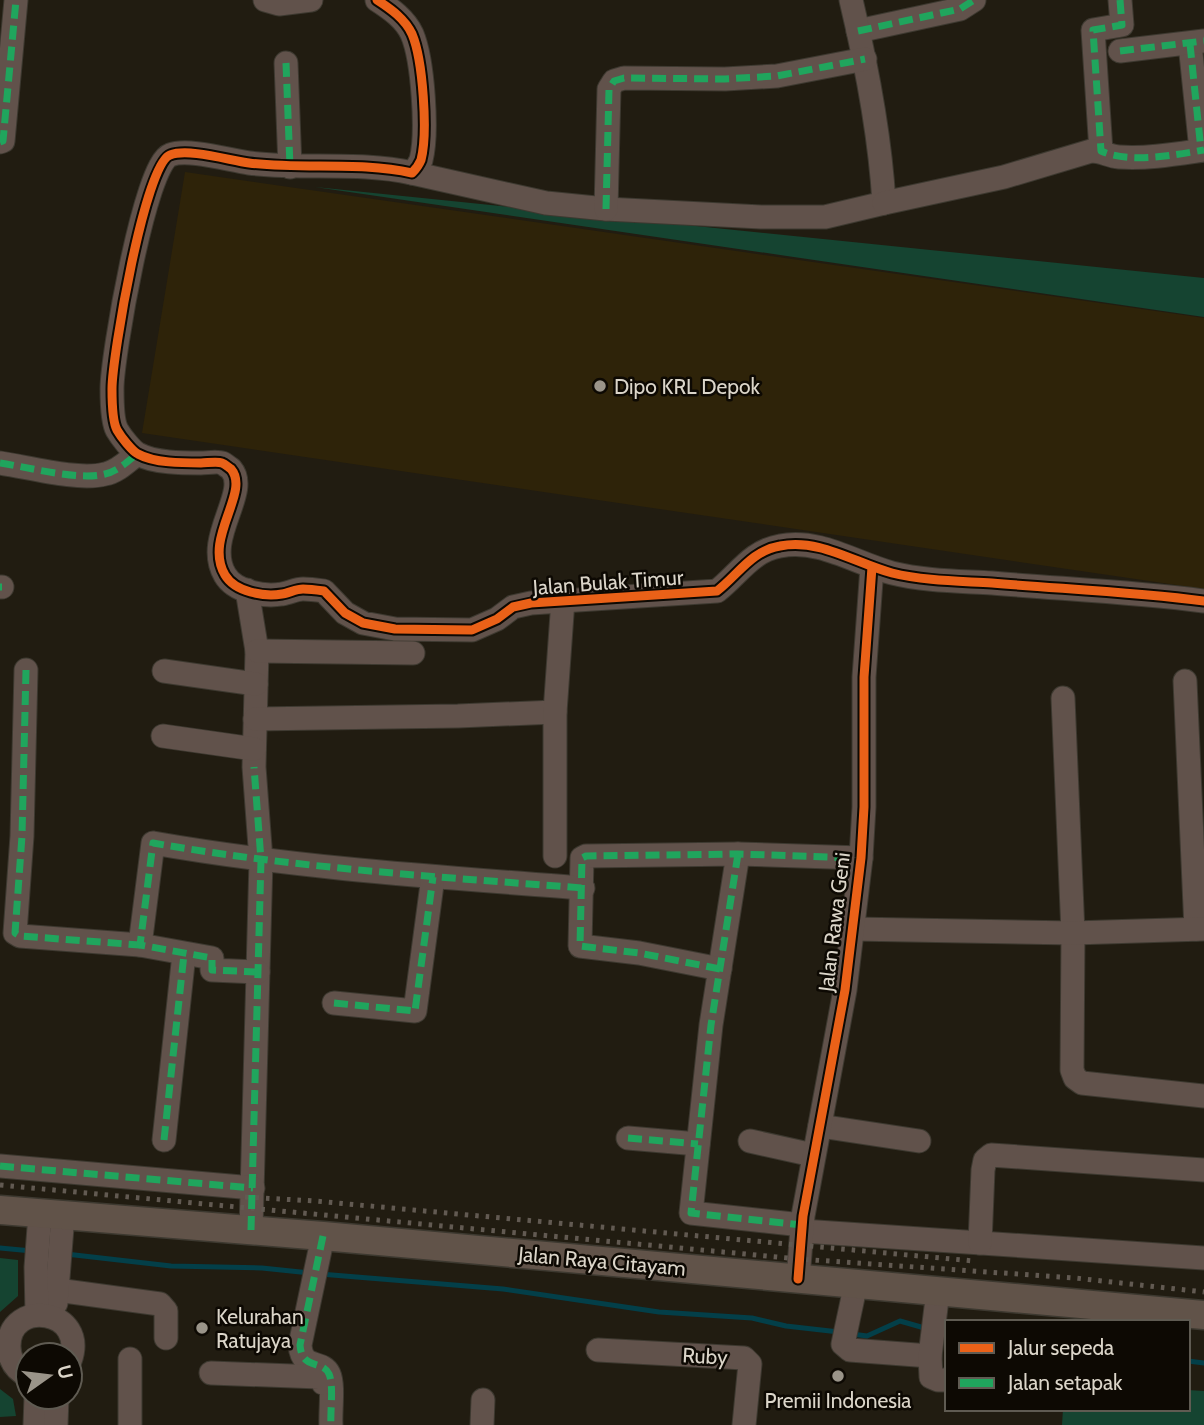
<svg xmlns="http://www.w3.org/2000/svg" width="1204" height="1425" font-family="Cabin,sans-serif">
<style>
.built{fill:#2e2309}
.green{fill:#154431}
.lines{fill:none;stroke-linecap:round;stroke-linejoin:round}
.stream{stroke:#033f49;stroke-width:5}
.minor-casing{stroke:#3d3930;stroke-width:25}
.major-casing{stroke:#3d3930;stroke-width:31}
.minor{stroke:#61524b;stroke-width:23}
.major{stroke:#615349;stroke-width:28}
.rail{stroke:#625a52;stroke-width:5;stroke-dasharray:3.5 7;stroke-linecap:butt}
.quiet{stroke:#20a55d;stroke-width:7;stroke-dasharray:14 7;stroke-linecap:butt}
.cycleway-casing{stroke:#0d0903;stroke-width:13}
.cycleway{stroke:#ea6118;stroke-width:9}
.poi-dot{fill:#9a9489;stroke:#0d0903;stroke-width:2.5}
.labels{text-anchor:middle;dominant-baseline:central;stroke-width:5;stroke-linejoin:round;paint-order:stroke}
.poi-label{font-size:21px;fill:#dbd5c9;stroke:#0d0903;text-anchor:start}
.street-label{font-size:21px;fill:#dbd5c9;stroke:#0d0903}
</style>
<rect width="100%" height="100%" fill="#211c11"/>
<!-- built -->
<path class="built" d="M185 172 1204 318V589L142 433Z"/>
<!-- green -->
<g class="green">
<path d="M315 187 1204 278V317Z"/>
<path d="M0 1258 18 1260V1296L0 1312Z"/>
<path d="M0 1389 13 1399 16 1416 0 1417Z"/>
<path d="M1188 1390 1204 1391V1425H1062L1063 1409H1188Z"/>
</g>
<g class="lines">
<!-- stream -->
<g class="stream">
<path d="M0 1248 32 1251"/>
<path d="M66 1254 171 1266 262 1268 310 1273"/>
<path d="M320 1274 503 1289 659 1312 752 1318 786 1326 839 1332"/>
<path d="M852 1334 867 1336 900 1321 928 1329"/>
<path d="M1188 1361 1204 1363"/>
</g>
<!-- minor casing -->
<g class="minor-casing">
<g id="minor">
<path d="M265 0 279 4 311 0"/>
<path d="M377 0C391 9 405 19 412 34 423 60 428 133 421 160 419 165 416 169 412 173 359 161 303 170 249 163 228 160 188 148 170 155 145 164 112 357 112 389 112 400 112 421 117 430 121 437 132 451 138 454 154 463 183 463 201 463 207 463 217 461 222 463 225 464 228 467 231 469 251 492 203 538 225 575 235 592 264 597 282 594 289 593 296 589 303 589 309 589 317 590 324 591L345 613 363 623 395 629 472 630 497 619 513 607 531 603 717 591C738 575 751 551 780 546 819 538 855 563 892 573 924 581 960 581 992 583 1063 589 1134 592 1204 601"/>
<path d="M858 31 960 9 974 0"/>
<path d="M1190 44 1201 150"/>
<path d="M1120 51 1204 41"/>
<path d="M286 63 290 167"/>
<path d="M0 142 3 141 16 0"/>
<path d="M1101 151 1093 30 1122 25 1120 0"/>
<path d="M412 173 546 203 606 209 761 217H825L884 203C880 134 867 67 851 0"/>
<path d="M884 203 1004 177 1091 151C1102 151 1108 156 1119 157 1147 159 1176 154 1204 150"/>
<path d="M606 209 609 89 614 81 624 78 725 79 777 76 865 59"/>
<path d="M0 463C28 467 78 481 105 474 117 472 128 461 137 454"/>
<path d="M0 587H2"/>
<path d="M247 590 257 651 254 767 261 860 251 1230"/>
<path d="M257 651 413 653"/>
<path d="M26 670 22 836 15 933 20 936 140 945"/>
<path d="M164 671 256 684"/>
<path d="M1185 681 1196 929"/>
<path d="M1063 698 1073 933 1072 1070 1075 1078 1082 1083 1204 1096"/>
<path d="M255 719 458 716 555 712"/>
<path d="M163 736 254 749"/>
<path d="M738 854 711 1025 691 1213 802 1225"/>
<path d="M555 856V712L563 600"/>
<path d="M853 929 1073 933 1204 929"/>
<path d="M720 969 639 953 580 946 582 858 586 856 738 854 861 858"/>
<path d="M258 972 212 970V958L140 945 153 843C295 868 439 877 583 888"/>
<path d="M334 1003 415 1011 433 877"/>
<path d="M820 1126 919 1141"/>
<path d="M628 1138 698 1144"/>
<path d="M164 1140 184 954"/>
<path d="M750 1141 813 1155"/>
<path d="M0 1166 253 1188"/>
<path d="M802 1231 1204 1258"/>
<path d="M323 1236 300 1345C302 1371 322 1359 329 1374 334 1385 330 1412 331 1425"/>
<path d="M980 1243 983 1170 985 1160 991 1155 1204 1170"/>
<path d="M798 1279 803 1216 845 990 861 858 864 807V677L872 567"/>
<path d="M856 1283 843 1344 850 1350 930 1356"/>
<path d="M57 1290 160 1304 166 1311V1338"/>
<path d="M938 1291 930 1356 931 1377 938 1380H947"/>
<path d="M56 1303 63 1215"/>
<path d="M37 1314 36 1267 40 1214"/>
<path d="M598 1350 744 1358 750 1364 744 1425"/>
<path d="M130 1359V1425"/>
<path d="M211 1373 319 1377 323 1383"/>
<path d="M28 1376C16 1370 9 1360 9 1346 9 1298 89 1309 70 1361"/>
<path d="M35 1425 36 1397"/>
<path d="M56 1425 57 1397"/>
<path d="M482 1425 483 1400"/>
</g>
</g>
<!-- major casing -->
<g class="major-casing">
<path id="major" d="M0 1210 323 1236 1204 1315"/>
</g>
<!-- minor -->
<use href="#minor" class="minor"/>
<!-- major -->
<use href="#major" class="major"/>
<!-- rail -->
<g class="rail">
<path d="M0 1185 799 1259 1075 1278 1204 1292"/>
<path d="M245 1197 315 1201 974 1261"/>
</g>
<!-- quiet -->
<g class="quiet">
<path d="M1120 0 1122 25 1093 30 1101 151C1129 164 1174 155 1204 150"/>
<path d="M858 31 960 9 974 0"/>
<path d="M1190 44 1201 150"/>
<path d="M1120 51 1204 41"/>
<path d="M286 63 290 167"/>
<path d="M0 142 3 141 16 0"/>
<path d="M606 209 609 89 614 81 624 78 725 79 777 76 865 59"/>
<path d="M0 463C28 467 78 481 105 474 117 472 128 461 137 454"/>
<path d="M0 587H2"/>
<path d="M26 670 22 836 15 933 20 936 140 945"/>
<path d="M738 854 711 1025 691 1213 802 1225"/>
<path d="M720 969 639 953 580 946 582 858 586 856 738 854 861 858"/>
<path d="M258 972 212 970V958L140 945 153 843C295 868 439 877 583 888"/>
<path d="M334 1003 415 1011 433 877"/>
<path d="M628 1138 698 1144"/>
<path d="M164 1140 184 954"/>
<path d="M0 1166 253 1188"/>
<path d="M251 1230 261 860 254 767"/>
<path d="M323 1236 300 1345C302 1371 322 1359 329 1374 334 1385 330 1412 331 1425"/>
</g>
<!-- cycleway casing -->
<g class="cycleway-casing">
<g id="cycleway">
<path d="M377 0C391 9 405 19 412 34 423 60 428 133 421 160 419 165 416 169 412 173 359 161 303 170 249 163 228 160 188 148 170 155 145 164 112 357 112 389 112 400 112 421 117 430 121 437 132 451 138 454 154 463 183 463 201 463 207 463 217 461 222 463 225 464 228 467 231 469 251 492 203 538 225 575 235 592 264 597 282 594 289 593 296 589 303 589 309 589 317 590 324 591L345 613 363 623 395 629 472 630 497 619 513 607 531 603 717 591C738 575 751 551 780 546 819 538 855 563 892 573 924 581 960 581 992 583 1063 589 1134 592 1204 601"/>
<path d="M798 1279 803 1216 845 990 861 858 864 807V677L872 567"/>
</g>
</g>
<!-- cycleway -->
<use href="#cycleway" class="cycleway"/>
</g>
<!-- markers -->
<g class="poi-dot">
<circle cx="600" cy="386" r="7"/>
<circle cx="202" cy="1328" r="7"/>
<circle cx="838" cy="1376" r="7"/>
</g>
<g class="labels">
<!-- poi labels -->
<g class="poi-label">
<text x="614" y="386">Dipo KRL Depok</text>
<text x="216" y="1316">Kelurahan<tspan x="216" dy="24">Ratujaya</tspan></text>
<text x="838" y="1400" text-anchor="middle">Premii Indonesia</text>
</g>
<!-- street labels -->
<g class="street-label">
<text transform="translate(608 582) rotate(-4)">Jalan Bulak Timur</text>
<text transform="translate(834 922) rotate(-83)">Jalan Rawa Geni</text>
<text transform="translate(602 1261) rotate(5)">Jalan Raya Citayam</text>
<text transform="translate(705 1356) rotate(3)">Ruby</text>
</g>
</g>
<!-- legend -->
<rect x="945" y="1320" width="245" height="91" fill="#0d0903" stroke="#5f5b52" stroke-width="2"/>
<rect x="959" y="1343" width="35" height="10" fill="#ea6118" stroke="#5f5b52" stroke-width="2"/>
<text x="1008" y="1355" font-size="21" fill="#dbd5c9">Jalur sepeda</text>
<rect x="959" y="1378" width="35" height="10" fill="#20a55d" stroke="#5f5b52" stroke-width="2"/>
<text x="1008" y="1390" font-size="21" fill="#dbd5c9">Jalan setapak</text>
<!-- north arrow -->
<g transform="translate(49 1376) rotate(76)"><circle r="33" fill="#0d0903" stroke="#5f5b52" stroke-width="2"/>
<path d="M0-5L12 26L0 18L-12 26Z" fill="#9a9489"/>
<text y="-10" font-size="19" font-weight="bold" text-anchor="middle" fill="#dbd5c9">U</text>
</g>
</svg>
